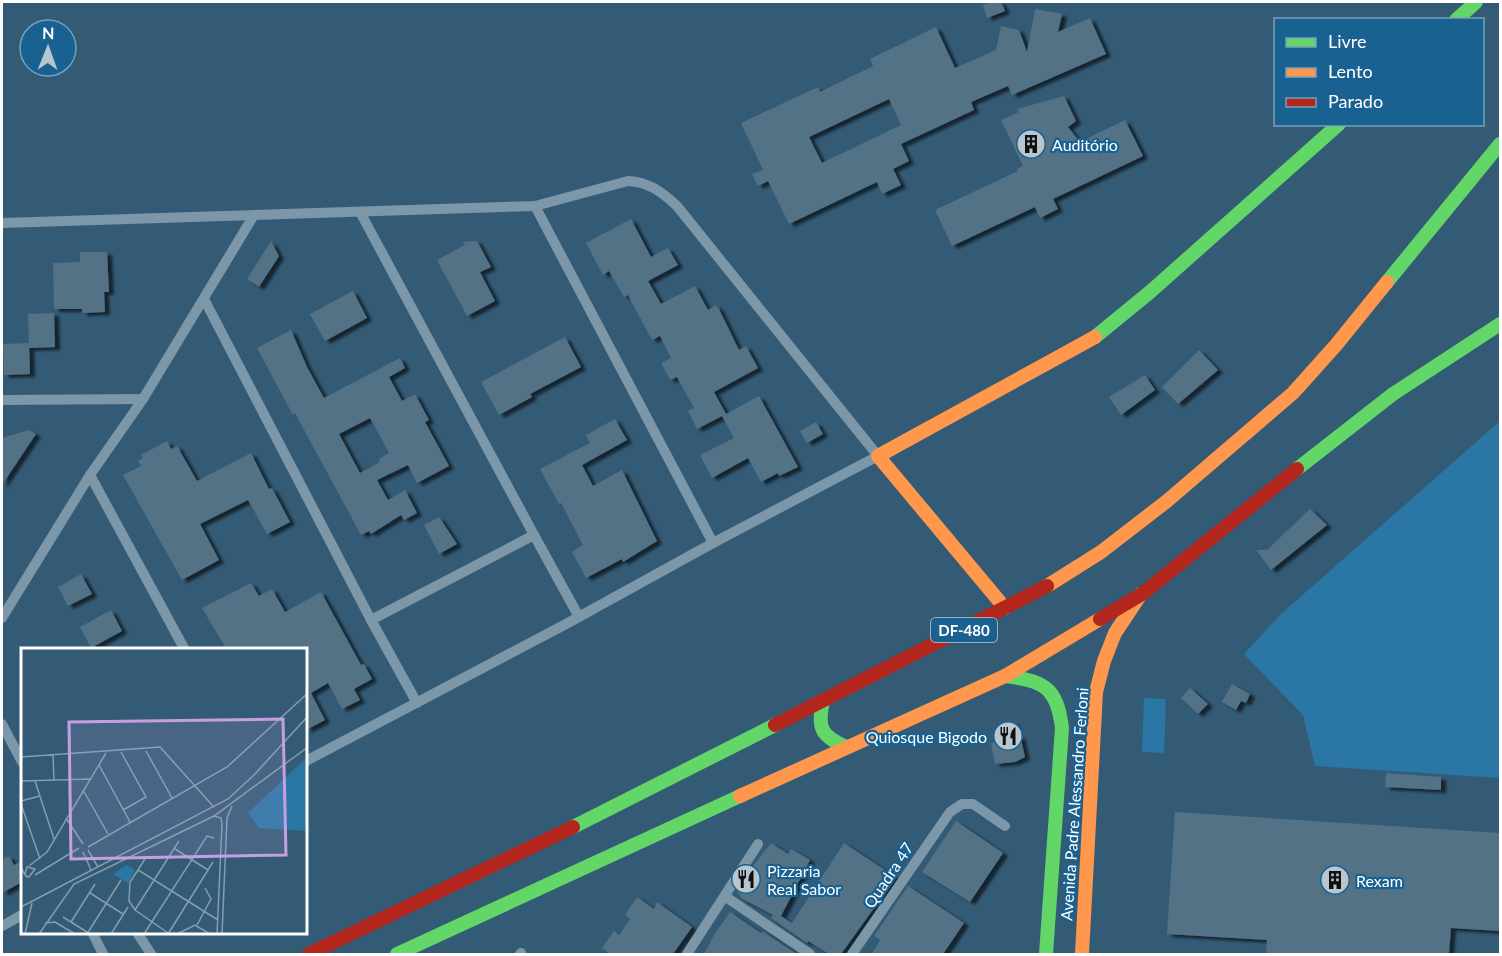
<svg xmlns="http://www.w3.org/2000/svg" width="1502" height="956" font-family="Lato,sans-serif">
<style>
.green{fill:#2a76a5}
.building{fill:#527286;fill-rule:evenodd;filter:url(#shadow)}
.lines{fill:none;stroke-linecap:round;stroke-linejoin:round}
.street{stroke:#7b97a8;stroke-width:10}
.fast{stroke:#63d668;stroke-width:14}
.slow{stroke:#ff974d;stroke-width:14}
.jam{stroke:#b3261e;stroke-width:14}
.labels{text-anchor:middle;dominant-baseline:central;stroke-width:4.5;stroke-linejoin:round;paint-order:stroke}
.shield{fill:#196190;stroke:#bad0de;stroke-width:1.5}
.shield-label{font-size:15px;font-weight:bold;fill:#fff}
.poi-label{font-size:16px;fill:#fff;stroke:#196190;text-anchor:start}
.street-label{font-size:16px;fill:#fff;stroke:#196190}
.inset-road{fill:none;stroke:#859dac;stroke-width:1.5}
.view{fill:#c4a0e2;fill-opacity:0.15;stroke:#c4a0e2;stroke-width:3}
.inset-edge{fill:none;stroke:#fff;stroke-width:3}
</style>
<defs>
<filter id="shadow"><feDropShadow dx="5" dy="3" stdDeviation="1.5" flood-color="#0009"/></filter>
</defs>
<rect width="100%" height="100%" fill="#345b75"/>
<!-- green -->
<g class="green">
<path d="M1500 421V778L1315 766 1303 715 1244 654 1281 614Z"/>
<path d="M1144 698 1166 699 1164 753 1142 752Z"/>
</g>
<!-- building -->
<g class="building">
<path d="M992 2H1001L1005 11 987 18 983 5Z"/>
<path d="M1035 9 1062 14 1058 32 1090 18 1106 54 1012 95 1008 86 971 102 974 110 901 144 909 161 893 169 901 185 882 194 877 182 789 224 768 181 758 186 752 174 763 170 741 123 818 87 820 92 873 66 870 59 936 27 955 68 996 50 1001 26 1019 30 1027 52ZM889 99 901 125 822 163 809 137Z"/>
<path d="M1064 96 1076 121 1068 127 1080 142 1125 120 1143 156 1053 199 1058 209 1040 218 1035 207 952 246 935 210 1018 171 1017 169 1023 166 1001 120 1019 112 1017 109Z"/>
<path d="M631 219 651 257 668 248 678 265 648 281 661 304 695 286 708 310 716 305 719 309 739 350 746 346 758 368 714 392 726 414 759 396 798 467 779 476 778 473 761 482 748 458 712 478 700 455 734 438 722 416 697 429 688 411 694 408 677 377 670 380 661 363 671 358 660 336 652 340 628 295 624 297 609 271 603 275 586 243Z"/>
<path d="M271 241 279 256 259 287 247 279Z"/>
<path d="M477 241 491 267 480 272 495 301 467 316 437 260 465 245 463 242Z"/>
<path d="M80 252H107L109 292H104L105 312 82 313V309H54L53 263 80 262Z"/>
<path d="M353 291 367 318 325 341 310 314Z"/>
<path d="M54 313 55 347 29 348 28 314Z"/>
<path d="M291 330 307 367 324 398 400 358 405 368 389 377 402 401 415 394 429 420 425 422 449 466 417 483 408 465 377 480 388 500 405 490 417 513 404 520 401 515 371 534 369 531 361 535 295 413 293 415 257 348ZM370 418 389 453 379 459 380 462 360 473 339 434Z"/>
<path d="M565 337 581 367 530 394 532 397 499 415 481 382Z"/>
<path d="M29 343 30 374 4 375 3 344Z"/>
<path d="M1199 350 1218 370 1178 404 1162 387Z"/>
<path d="M1145 375 1155 390 1121 415 1109 397Z"/>
<path d="M615 419 627 440 582 465 593 486 622 470 657 541 623 562 622 559 586 578 572 552 583 545 561 503 559 504 540 469 590 443 586 435Z"/>
<path d="M816 422 823 434 807 443 800 431Z"/>
<path d="M29 430 36 434 2 485V438Z"/>
<path d="M167 441 171 449 177 446 197 481 251 453 269 489 272 488 290 522 267 534 248 500 200 524 219 560 182 580 123 475 141 466 138 461 143 458 141 455Z"/>
<path d="M1310 509 1327 525 1271 570 1256 550H1267Z"/>
<path d="M439 517 457 544 439 554 424 525Z"/>
<path d="M81 574 92 594 68 606 58 587Z"/>
<path d="M251 583 259 596 272 589 285 612 321 592 361 665 364 664 372 679 354 689 360 700 342 709 328 683 311 693 325 720 306 730V650H227L202 608Z"/>
<path d="M111 610 122 631 91 648 80 627Z"/>
<path d="M1232 684 1250 694 1246 703 1241 701 1236 710 1222 702Z"/>
<path d="M1190 688 1208 704 1198 714 1181 698Z"/>
<path d="M1014 722 1016 736 1020 735 1025 757 1015 762 995 764 991 743 998 742 997 738 999 737 997 726Z"/>
<path d="M1386 773 1441 777V790L1385 787Z"/>
<path d="M1175 812 1500 833V931L1451 928 1449 954H1266L1267 940 1167 934Z"/>
<path d="M956 821 1003 853 970 902 922 872Z"/>
<path d="M771 843 788 854 791 849 810 860 781 916 792 923 844 843 894 876 895 879 841 954H829L808 941 807 943 771 918 773 915 741 898V896L737 893 750 870Z"/>
<path d="M9 856 14 865 22 861V882L2 893V860Z"/>
<path d="M908 886 964 923 943 954H872L880 940 874 936Z"/>
<path d="M637 897 654 909 657 902 692 927 673 954H610L602 948 614 931 619 935 630 919 625 915Z"/>
<path d="M730 912 761 933 762 931 797 954H704L714 935Z"/>
</g>
<g class="lines">
<!-- street -->
<g class="street">
<path d="M535 206 713 543"/>
<path d="M360 212 534 535 371 620"/>
<path d="M2 223 535 206 628 181C649 182 662 192 677 206L878 456 713 543 566 624 306 761"/>
<path d="M204 299 371 620 417 703"/>
<path d="M2 400 143 399"/>
<path d="M90 475 185 650"/>
<path d="M534 535 579 617"/>
<path d="M2 618 90 475 143 399 254 215"/>
<path d="M2 724 22 762"/>
<path d="M726 897 810 954"/>
<path d="M2 926 22 915"/>
<path d="M93 934 103 954"/>
<path d="M138 934 151 954"/>
<path d="M520 954 521 953"/>
<path d="M687 954 758 844"/>
<path d="M852 954 950 812 962 804H973L1005 826"/>
</g>
<!-- fast -->
<g class="fast">
<path d="M1456 20 1476 2"/>
<path d="M1387 282 1500 144"/>
<path d="M1095 337 1150 292 1339 124"/>
<path d="M1297 469 1393 394 1500 324"/>
<path d="M1005 676C1044 681 1057 687 1062 728L1046 954"/>
<path d="M823 701C817 728 821 736 846 747"/>
<path d="M573 827 775 725"/>
<path d="M397 954 740 796"/>
</g>
<!-- slow -->
<g class="slow">
<path d="M1047 586 1101 552 1167 501 1293 393 1336 345 1387 282"/>
<path d="M1005 608 878 456 1095 337"/>
<path d="M740 796 1005 676 1100 619"/>
<path d="M1082 954 1096 692 1104 661 1115 633 1141 594"/>
</g>
<!-- jam -->
<g class="jam">
<path d="M1100 619 1142 594 1297 469"/>
<path d="M775 725 1047 586"/>
<path d="M309 954 573 827"/>
</g>
</g>
<!-- icons -->
<defs>
<g id="building-disc" transform="scale(1.5)"><circle r="9.5" fill="#b8c6cf" stroke="#196190"/><path d="M-4-6H4V6H1V3H-1V6H-4ZM-2.5-4.3h1.7v1.8h-1.7ZM.8-4.3h1.7v1.8H.8ZM-2.5-1h1.7V.8h-1.7ZM.8-1h1.7V.8H.8Z" fill="#111"/></g>
<g id="restaurant-disc" transform="scale(1.5)"><circle r="9.5" fill="#b8c6cf" stroke="#196190"/><path d="M-5-6h1v4h1v-4h1v4h1v-4h1v5L-1.5 .5V6h-2V.5L-5-1ZM5-6V6H3V1.5H1.5Q1.5-4 5-6Z" fill="#111"/></g>
</defs>
<g fill-rule="evenodd">
<use href="#building-disc" x="1031" y="144"/>
<use href="#restaurant-disc" x="1008" y="736"/>
<use href="#restaurant-disc" x="746" y="879"/>
<use href="#building-disc" x="1335" y="880"/>
</g>
<g class="labels">
<!-- shield labels -->
<rect class="shield" x="931" y="618" width="66" height="24" rx="4.5"/>
<g class="shield-label">
<text x="964" y="630">DF-480</text>
</g>
<!-- poi labels -->
<g class="poi-label">
<text x="1052" y="144">Auditório</text>
<text x="987" y="736" text-anchor="end">Quiosque Bigodo</text>
<text x="767" y="870">Pizzaria<tspan x="767" dy="18">Real Sabor</tspan></text>
<text x="1356" y="880">Rexam</text>
</g>
<!-- street labels -->
<g class="street-label">
<text transform="translate(1074 804) rotate(-86)">Avenida Padre Alessandro Ferloni</text>
<text transform="translate(888 875) rotate(-56)">Quadra 47</text>
</g>
</g>
<!-- overview -->
<g transform="translate(21 648)">
<rect width="286" height="286" fill="#345b75"/>
<path d="M286 109V183L238 180 227 165ZM106 217 114 222 107 235 92 226Z" fill="#2a76a5"/>
<path class="inset-road" d="M125 103 151 150M100 104 125 149 102 162M32 107 33 132M0 109 139 99 192 158M78 117 109 174M0 133 69 131M14 133 33 191M62 142 87 186M0 153 19 148M0 156 19 211M193 168 200 170 201 176 196 286M45 170 62 196M67 199 206 119 287 45M154 201 187 222M67 202 77 219M62 204 70 222M125 209 117 222 197 272M8 218 26 204 85 105M0 219 3 225 5 228 8 229 14 221 6 219 4 226M117 222 109 234 108 253 114 262 147 285M14 227 58 200M69 245 102 266M0 259 207 151 233 127 287 68M114 262 158 193M42 269 69 286M50 274 74 236M24 275 34 274 54 286M176 277 190 251 184 240M4 286 11 255M18 286 53 236 193 168 287 99M66 286 100 232M90 286 107 259M123 286 186 188 193 190M147 286 192 214M156 286 174 277 189 286M201 286 206 170 211 158"/>
<path class="view" d="M262 71 265 207 50 211 48 74Z"/>
<rect width="286" height="286" class="inset-edge"/>
</g>
<!-- border -->
<rect width="1502" height="956" fill="none" stroke="#ffffff" stroke-width="6"/>
<!-- legend -->
<rect x="1274" y="18" width="210" height="108" fill="#196190" stroke="#75a0bc" stroke-width="1.5"/>
<rect x="1286" y="38" width="30" height="9" fill="#63d668" stroke="#75a0bc" stroke-width="1.5"/>
<text x="1328" y="48" font-size="18" fill="#ffffff">Livre</text>
<rect x="1286" y="68" width="30" height="9" fill="#ff974d" stroke="#75a0bc" stroke-width="1.5"/>
<text x="1328" y="78" font-size="18" fill="#ffffff">Lento</text>
<rect x="1286" y="98" width="30" height="9" fill="#b3261e" stroke="#75a0bc" stroke-width="1.5"/>
<text x="1328" y="108" font-size="18" fill="#ffffff">Parado</text>
<!-- north arrow -->
<g transform="translate(48 48) rotate(1)"><circle r="28" fill="#196190" stroke="#75a0bc" stroke-width="1.5"/>
<path d="M0-4.5L10 22L0 15L-10 22Z" fill="#b8c6cf"/>
<text y="-9" font-size="16" font-weight="bold" text-anchor="middle" fill="#ffffff">N</text>
</g>
</svg>
